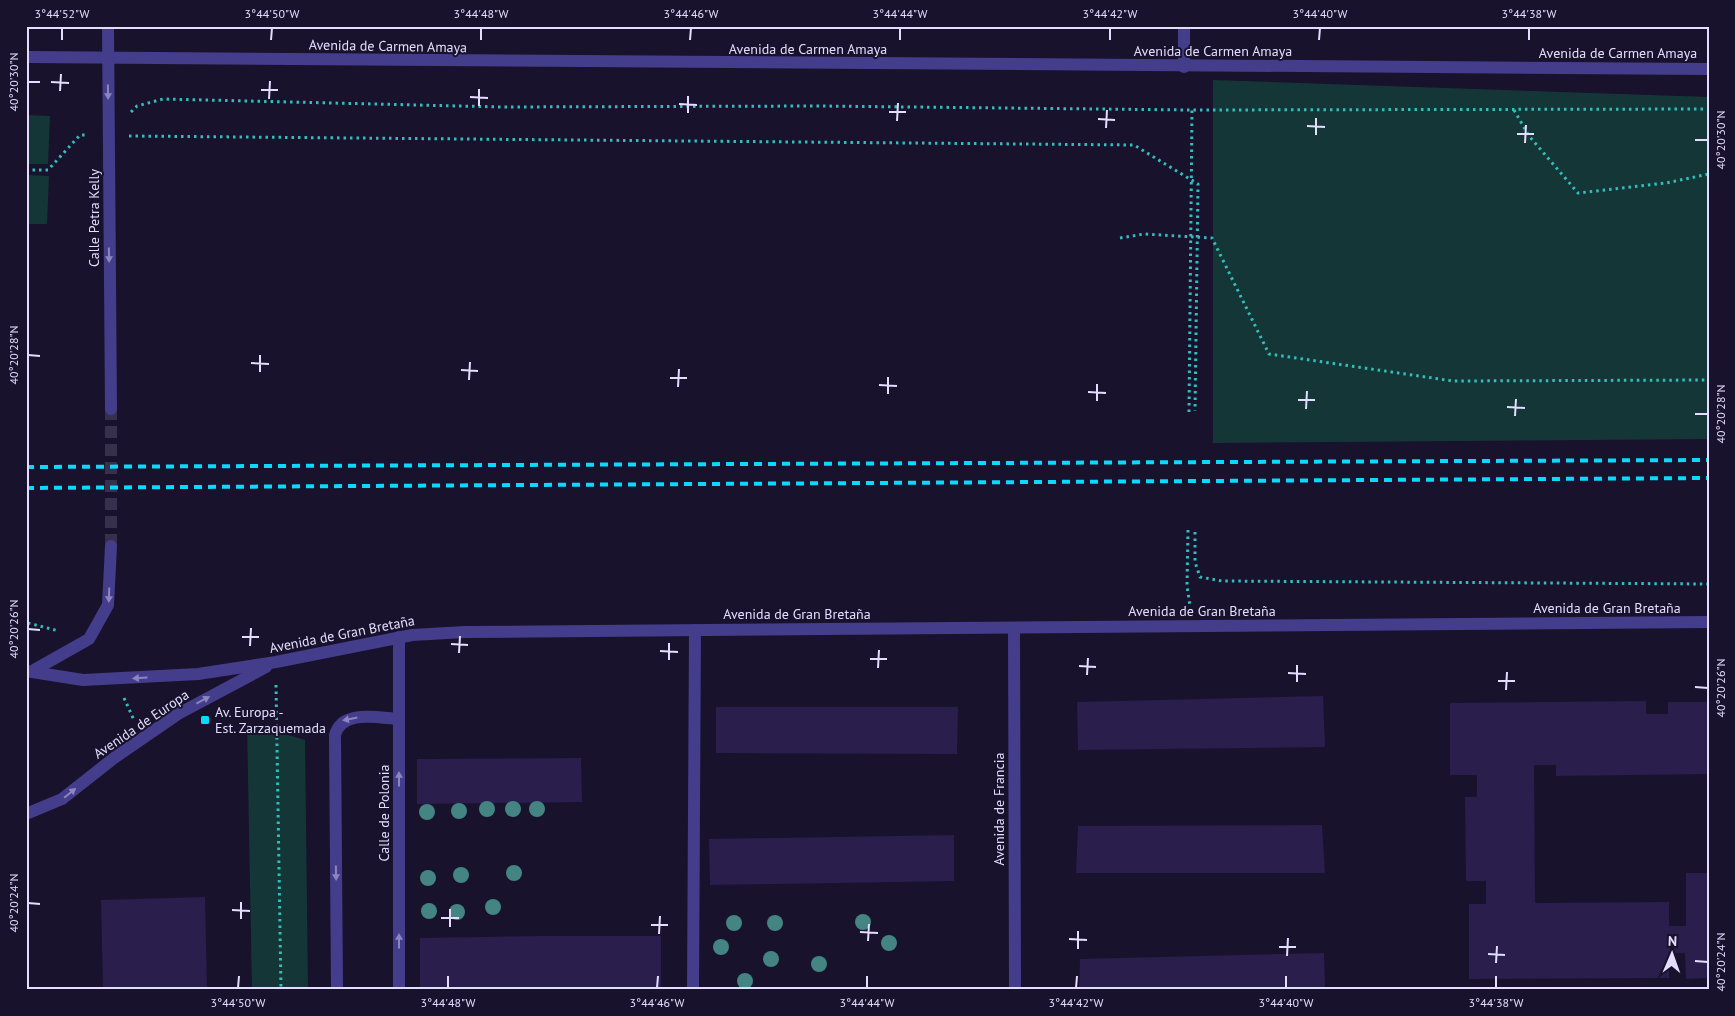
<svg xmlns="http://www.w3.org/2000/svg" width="1735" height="1016" font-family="'PT Sans',sans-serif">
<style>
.green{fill:#153636}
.building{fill:#2a1e4d}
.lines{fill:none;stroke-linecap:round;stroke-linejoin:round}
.minor-tunnel{stroke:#36304c;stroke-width:12;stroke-dasharray:12 6;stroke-linecap:butt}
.path{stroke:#32bebd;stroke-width:3;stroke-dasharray:2.5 4;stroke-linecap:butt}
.minor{stroke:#443d8b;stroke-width:12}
.rail{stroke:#0bd9fd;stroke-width:4;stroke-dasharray:8 6;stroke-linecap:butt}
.tree{fill:#448482}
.oneway{fill:#8c85bf}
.ticks{fill:none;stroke:#e3ddff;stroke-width:2}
.poi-dot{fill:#0bd9fd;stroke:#18122c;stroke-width:2}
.labels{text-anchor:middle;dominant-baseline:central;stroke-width:4;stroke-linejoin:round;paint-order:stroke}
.street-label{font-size:14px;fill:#e3ddff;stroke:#18122c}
.poi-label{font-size:14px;fill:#e3ddff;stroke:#18122c;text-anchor:start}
.neatline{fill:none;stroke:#e3ddff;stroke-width:2}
.ticks-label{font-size:12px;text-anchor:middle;fill:#e3ddff}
</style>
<rect width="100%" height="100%" fill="#18122c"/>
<!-- green -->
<g class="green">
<path d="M1213 80 1709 97V439L1213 443Z"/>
<path d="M26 115 50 116 48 164H26Z"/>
<path d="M26 175 49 176 47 224H26Z"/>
<path d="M247 723 305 740 308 990H252Z"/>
</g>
<!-- building -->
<g class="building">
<path d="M1323 696 1325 747 1078 750 1077 702Z"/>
<path d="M1646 701V714H1668V702H1709V774L1556 776V765H1534L1535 903 1669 902V926H1686V873H1709V978L1686 979 1685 953H1669V978L1469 979V904H1486V881H1466L1465 797H1477V775H1450V703Z"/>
<path d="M716 707H958L957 754 716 753Z"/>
<path d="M581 758 582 802 417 804V759Z"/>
<path d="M1322 825 1325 873H1076L1078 826Z"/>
<path d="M954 835V881L710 885 709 839Z"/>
<path d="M205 897 207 990H103L101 900Z"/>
<path d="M541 936H661V990H420V938Z"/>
<path d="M1324 953 1325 990H1079L1080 959Z"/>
</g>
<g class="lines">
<!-- minor-tunnel -->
<path class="minor-tunnel" d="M111 546V409"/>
<!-- path -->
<g class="path">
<path d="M1514 110 1529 136 1578 193 1666 183 1709 174"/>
<path d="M131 112 137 106 163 99 501 107 818 106 1192 110 1709 109"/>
<path d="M129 136 1134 145 1198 184 1195 411"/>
<path d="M26 170H48L80 135H88"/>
<path d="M1120 238 1144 234 1212 238 1269 354 1453 381 1709 380"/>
<path d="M1189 412 1192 110"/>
<path d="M1188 530 1187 586 1190 606"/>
<path d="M1195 532V562L1200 577 1222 581 1709 584"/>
<path d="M28 623 59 631"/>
<path d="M276 685 281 990"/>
<path d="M124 698 134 720"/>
</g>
<!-- minor -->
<g class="minor">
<path d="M108 26 111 409"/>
<path d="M26 57 1709 69"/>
<path d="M1184 67V26"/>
<path d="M1014 628 1015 990"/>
<path d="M34 670 89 639 108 605 111 546"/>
<path d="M26 671 83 680 198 674 276 662 412 635 465 632 1709 622"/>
<path d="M26 814 62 799 114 758 178 714 266 667"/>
<path d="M337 990 335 735C342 709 378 718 399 719"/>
<path d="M399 990V637"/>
<path d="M693 990 695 630"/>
</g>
<!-- rail -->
<g class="rail">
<path d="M26 467 1709 460"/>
<path d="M26 488 1709 478"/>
</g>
</g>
<!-- trees -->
<g class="tree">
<circle cx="487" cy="809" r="8"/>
<circle cx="513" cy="809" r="8"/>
<circle cx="537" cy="809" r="8"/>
<circle cx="459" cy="811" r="8"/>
<circle cx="427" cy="812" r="8"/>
<circle cx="514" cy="873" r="8"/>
<circle cx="461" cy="875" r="8"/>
<circle cx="428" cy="878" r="8"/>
<circle cx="493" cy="907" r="8"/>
<circle cx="429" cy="911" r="8"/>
<circle cx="457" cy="912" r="8"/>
<circle cx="863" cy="922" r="8"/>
<circle cx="734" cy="923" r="8"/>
<circle cx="775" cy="923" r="8"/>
<circle cx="889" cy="943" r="8"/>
<circle cx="721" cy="947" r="8"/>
<circle cx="771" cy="959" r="8"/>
<circle cx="819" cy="964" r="8"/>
<circle cx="745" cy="981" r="8"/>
</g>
<!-- one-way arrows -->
<defs><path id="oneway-solid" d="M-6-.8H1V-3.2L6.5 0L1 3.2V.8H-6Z" transform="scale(1.25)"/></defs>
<g class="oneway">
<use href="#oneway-solid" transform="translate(108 92) rotate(89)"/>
<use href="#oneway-solid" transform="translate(109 255) rotate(89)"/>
<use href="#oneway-solid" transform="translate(109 595) rotate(92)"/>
<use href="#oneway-solid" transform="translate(140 678) rotate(177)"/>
<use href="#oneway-solid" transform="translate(203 700) rotate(-28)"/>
<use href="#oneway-solid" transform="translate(350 719) rotate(169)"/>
<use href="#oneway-solid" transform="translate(399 779) rotate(-90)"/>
<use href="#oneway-solid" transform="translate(70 793) rotate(-39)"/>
<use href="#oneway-solid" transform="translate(336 873) rotate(89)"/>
<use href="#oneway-solid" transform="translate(399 941) rotate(-90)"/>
</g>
<!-- ticks -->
<path class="ticks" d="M62 40V28M271 40 272 28M481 40V28M690 40 691 28M900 40V28M1110 40V28M1319 40 1320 28M1529 40V28M28 82H40M51 82 69 83M261 90H278M60 91 61 74M470 97 488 98M269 99 270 81M679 104 697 105M479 106V89M889 112H906M688 113V96M1098 119 1115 120M897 121 898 103M1307 126 1325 127M1106 128 1107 110M1517 134H1534M1316 135V118M1695 140H1708M1525 143 1526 125M28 355 40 356M251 363 269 364M461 370 478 371M260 372V355M670 378H687M469 380 470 362M879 385 897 386M678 387 679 369M1088 392 1106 393M888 394V377M1298 400H1315M1097 401V384M1507 407 1525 408M1306 409 1307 391M1695 414H1708M1515 416 1516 399M28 629 40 630M242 637H259M451 644 468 645M250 646 251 628M660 651 678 652M459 653 460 636M870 659H887M669 660V643M1079 666 1096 667M878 668 879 650M1288 673 1306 674M1087 675 1088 658M1498 681H1515M1297 682V665M1695 687 1708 688M1506 690 1507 672M28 903 40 904M232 910 250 911M441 918H459M241 919V902M651 925H668M450 927V909M860 932 878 933M659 934 660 916M1069 939 1087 940M868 941 869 924M1279 947H1296M1078 949V931M1488 954 1505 955M1287 956 1288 938M1695 961 1708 962M1496 963 1497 946M238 988 239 976M448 988V976M657 988 658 976M867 988V976M1076 988 1077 976M1286 988V976M1496 988V976"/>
<!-- markers -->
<rect class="poi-dot" x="200" y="715" width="10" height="10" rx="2.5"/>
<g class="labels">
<!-- street labels -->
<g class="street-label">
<text transform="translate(388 46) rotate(1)">Avenida de Carmen Amaya</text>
<text x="808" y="49">Avenida de Carmen Amaya</text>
<text x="1213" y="51">Avenida de Carmen Amaya</text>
<text x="1618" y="53">Avenida de Carmen Amaya</text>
<text transform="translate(94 218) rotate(-90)">Calle Petra Kelly</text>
<text x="1607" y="608">Avenida de Gran Bretaña</text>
<text x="1202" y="611">Avenida de Gran Bretaña</text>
<text x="797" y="614">Avenida de Gran Bretaña</text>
<text transform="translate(342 634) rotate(-11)">Avenida de Gran Bretaña</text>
<text transform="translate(141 724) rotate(-34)">Avenida de Europa</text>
<text transform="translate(999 809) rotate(-90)">Avenida de Francia</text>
<text transform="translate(384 813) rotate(-90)">Calle de Polonia</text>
</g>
<!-- poi labels -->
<g class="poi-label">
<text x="215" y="712">Av. Europa -<tspan x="215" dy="16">Est. Zarzaquemada</tspan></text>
</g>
</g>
<!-- border -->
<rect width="1735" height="1016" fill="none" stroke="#18122c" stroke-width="55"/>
<!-- north arrow -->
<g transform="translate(1672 954) rotate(2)" stroke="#18122c" stroke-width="4" paint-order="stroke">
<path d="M0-4L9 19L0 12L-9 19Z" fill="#e3ddff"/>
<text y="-8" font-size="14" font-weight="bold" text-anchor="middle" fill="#e3ddff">N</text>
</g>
<rect x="28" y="28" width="1680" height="960" class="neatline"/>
<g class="ticks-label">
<text x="62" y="18">3°44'52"W</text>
<text x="272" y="18">3°44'50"W</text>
<text x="481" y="18">3°44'48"W</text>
<text x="691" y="18">3°44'46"W</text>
<text x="900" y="18">3°44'44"W</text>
<text x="1110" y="18">3°44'42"W</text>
<text x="1320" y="18">3°44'40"W</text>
<text x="1529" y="18">3°44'38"W</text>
<text transform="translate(14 82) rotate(-90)" y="4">40°20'30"N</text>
<text transform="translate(1721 140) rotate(-90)" y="4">40°20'30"N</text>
<text transform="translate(14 355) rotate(-90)" y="4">40°20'28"N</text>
<text transform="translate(1721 414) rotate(-90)" y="4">40°20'28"N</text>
<text transform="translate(14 629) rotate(-90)" y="4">40°20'26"N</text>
<text transform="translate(1721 688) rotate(-90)" y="4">40°20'26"N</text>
<text transform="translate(14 903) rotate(-90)" y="4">40°20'24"N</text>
<text transform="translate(1721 962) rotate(-90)" y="4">40°20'24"N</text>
<text x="238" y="1007">3°44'50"W</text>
<text x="448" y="1007">3°44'48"W</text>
<text x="657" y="1007">3°44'46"W</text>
<text x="867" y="1007">3°44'44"W</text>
<text x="1076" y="1007">3°44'42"W</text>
<text x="1286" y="1007">3°44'40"W</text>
<text x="1496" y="1007">3°44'38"W</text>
</g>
</svg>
